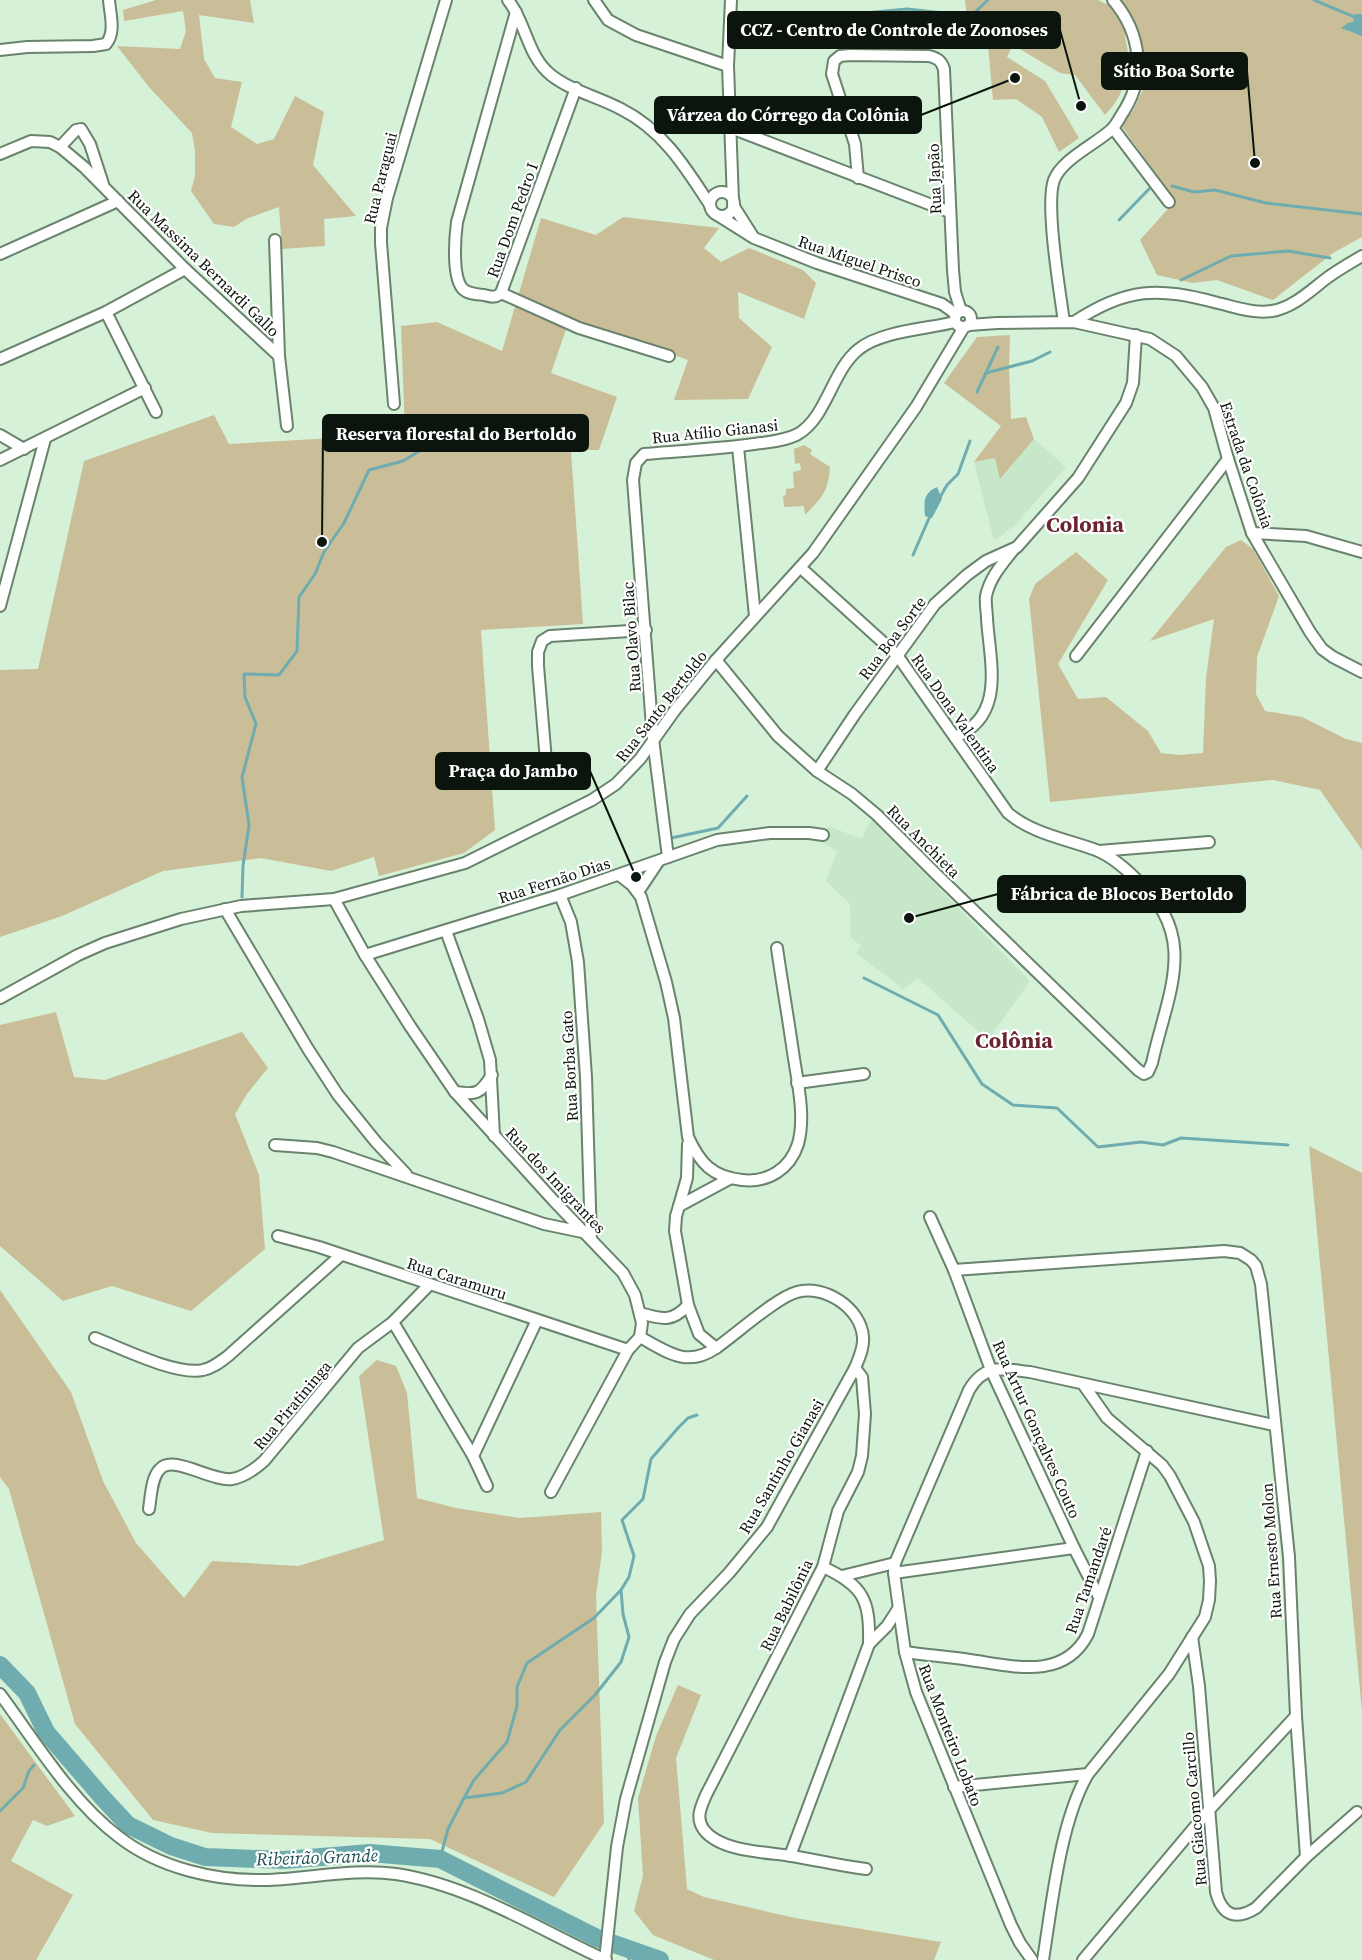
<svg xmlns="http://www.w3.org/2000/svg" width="1362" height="1960" font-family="'Source Serif 4',serif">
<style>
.built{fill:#c6e8c8}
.green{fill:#cabe98}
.water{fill:#6facaf}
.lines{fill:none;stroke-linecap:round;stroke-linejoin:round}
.stream{stroke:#6facaf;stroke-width:3}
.river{stroke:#6facaf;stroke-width:18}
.minor-casing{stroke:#6a836c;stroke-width:14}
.minor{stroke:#fff;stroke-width:10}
.labels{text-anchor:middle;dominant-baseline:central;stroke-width:4.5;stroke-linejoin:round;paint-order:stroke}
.street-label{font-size:16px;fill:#0c150d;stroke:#fff}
.water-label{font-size:18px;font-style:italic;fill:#194f51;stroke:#fff}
.district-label{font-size:22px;font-weight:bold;fill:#6a2530;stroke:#fff}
.leader{fill:none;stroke:#0c150d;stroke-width:2}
.callout-dot{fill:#0c150d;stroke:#fff;stroke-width:2}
.callout{fill:#0c150d;stroke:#0c150d;stroke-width:2}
.callout-label{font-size:18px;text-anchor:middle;font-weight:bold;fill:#fff}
</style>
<rect width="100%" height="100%" fill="#d5f1d7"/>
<!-- built -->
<g class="built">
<path d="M1034 439 1066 467 1015 525 994 541 974 462 995 458 1001 478Z"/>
<path d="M871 819 1030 981 988 1040 918 978 903 989 856 953 861 946 851 938 850 904 826 881 837 851 822 842 828 826 862 839Z"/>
</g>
<!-- green -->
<g class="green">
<path d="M156 0H250L254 23 199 15 204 59 215 78 242 82 231 127 257 144 274 139 295 96 324 112 313 165 356 216 324 219 325 246 282 249 279 207 246 219 234 227 214 224 191 191 195 176V151L192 133 149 87 117 46 180 49 186 31 183 11 124 21 123 10Z"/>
<path d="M965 0H1098L1106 4 1111 0H1362V237L1333 253 1273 300 1217 280 1193 283 1157 275 1140 240 1175 201 1121 125 1133 111 1150 74 1125 34C1125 39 1127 46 1128 53 1129 78 1122 98 1105 115L1075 75 1060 73 1013 45 1007 57 1045 81 1079 138 1059 152 1042 117 1016 99 993 100 988 45 970 46Z"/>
<path d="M623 217 719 228 704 248 721 262 749 248 803 270 816 283 804 319 738 292 739 318 772 347 748 399 674 400 688 360 570 318 551 373 617 397 599 450H571L583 624 481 630 495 830 464 853 379 876 374 857 331 871 261 858 163 871 62 916 0 937V670L38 669 84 461 214 415 229 444 405 434 401 326 437 322 502 351 541 218 596 235Z"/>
<path d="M1010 335 1009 367 1011 419 1026 417 1034 439 1000 479 995 458 974 462 1001 426 944 383 977 337Z"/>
<path d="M804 445 812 450 810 454 830 467C828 493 822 497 805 515L804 506 784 507 783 496 786 495V489L794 488 793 472 801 470 800 463 795 464 794 449Z"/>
<path d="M1241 540 1253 549 1279 596 1257 657 1256 694 1265 711 1302 717 1346 739 1362 743V850L1320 790 1273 780 1050 802 1029 599 1035 584 1076 552 1108 580 1058 664 1078 699 1106 697 1148 731 1161 753 1179 755 1203 753 1206 678 1214 619 1150 641 1226 547Z"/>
<path d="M56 1012 74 1077 105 1080 242 1032 268 1068 247 1094 235 1114 259 1175 265 1249 191 1311 112 1286 63 1301 0 1246V1025Z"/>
<path d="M1309 1146 1362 1173V1711Z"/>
<path d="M0 1290 71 1392 103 1481 136 1543 184 1598 212 1561 298 1566 384 1540 359 1376 377 1360 396 1366 407 1393 417 1498 456 1508 520 1518 601 1512 602 1552 596 1595 604 1823 554 1897 430 1839 212 1833 153 1820 75 1724 9 1489 0 1477Z"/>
<path d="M678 1685 701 1695 676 1758 687 1889 704 1897 795 1918 941 1942 934 1960H714L653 1935 634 1911 643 1876 638 1798 656 1736Z"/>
<path d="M0 1714 75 1816 47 1826 33 1820 11 1861 73 1895 36 1960H0Z"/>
</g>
<!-- water -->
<g class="water">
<path d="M1355 14H1362V36L1341 28 1348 23 1353 22Z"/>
<path d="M937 487 942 499 932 518 925 516C924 502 923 493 937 487Z"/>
</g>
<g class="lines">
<!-- stream -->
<g class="stream">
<path d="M1314 0 1362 20"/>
<path d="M864 13 907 9 971 16 988 0"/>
<path d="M1172 186 1194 192 1215 190 1266 203 1362 214"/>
<path d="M1119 220 1149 189"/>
<path d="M1181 280 1231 256 1288 251 1330 258"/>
<path d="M986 373 1032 361 1050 352"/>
<path d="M977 392 998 347"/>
<path d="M939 499 947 485 958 474 970 441"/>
<path d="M913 555 930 516"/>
<path d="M671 838 718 828 747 796"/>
<path d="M242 897 243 866 249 825 242 777 256 724 245 697 244 674 279 675 297 651 299 597 315 574 324 552 344 523 369 470 403 461 426 447 442 423 522 418"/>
<path d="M864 978 938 1015 982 1084 1013 1105 1057 1108 1098 1147 1141 1142 1163 1145 1181 1138 1288 1145"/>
<path d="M49 1745 53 1739"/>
<path d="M464 1798 474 1780 507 1742 517 1706V1687L527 1663 594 1618 621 1590"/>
<path d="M0 1811 23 1788 29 1771 34 1765"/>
<path d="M440 1859 448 1829 464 1798 502 1793 526 1782 560 1730 595 1695 621 1662 629 1637 623 1614 621 1590 629 1577 634 1556 622 1520 643 1499 651 1459 678 1428 688 1418 697 1415"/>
<path d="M628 1948 629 1960"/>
</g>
<!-- river -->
<path class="river" d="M0 1665 27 1693 46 1732 102 1797 128 1825 171 1846 205 1857 284 1860 370 1853 440 1859 597 1938 660 1960"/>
<!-- minor casing -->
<g class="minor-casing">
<g id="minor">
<path d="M508 0C526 22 527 56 551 75 571 91 599 97 621 109 663 130 686 168 710 205"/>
<path d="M594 0 608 20 636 35 728 66"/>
<path d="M731 0 728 66 733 201"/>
<path d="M516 12 457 222C455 237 452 275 462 288 467 294 476 294 484 295 491 297 496 298 501 293L576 88"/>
<path d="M0 50 27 47 93 46 106 44C116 32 110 14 109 0"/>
<path d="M731 128 950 212"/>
<path d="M1113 128 1169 202"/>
<path d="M60 147 76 130 81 129 90 144 103 184"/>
<path d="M0 154 31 141 50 142 60 147 84 167 185 269 279 356 287 426"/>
<path d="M858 178 855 144 832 74 834 61 840 56 850 55 929 56C937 58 941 60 944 69L953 270 955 292 961 311"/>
<circle cx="722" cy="204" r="12"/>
<path d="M733 205 752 235"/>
<path d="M719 216 754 238 817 263 942 304 956 314"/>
<path d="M275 240 279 356"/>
<path d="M0 254 118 201"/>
<path d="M501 293 579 328 669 356"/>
<circle cx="963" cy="319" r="8"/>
<path d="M106 312 156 412"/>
<path d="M1064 322C1060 293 1045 204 1054 180 1062 159 1096 144 1112 129 1116 125 1119 119 1122 114 1147 77 1141 33 1113 0"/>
<path d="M1074 322C1127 287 1158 287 1218 303 1235 307 1254 314 1272 311 1293 308 1311 290 1327 278 1338 270 1350 263 1362 256"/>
<path d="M969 325 997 323 1074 322 1150 339 1176 356 1202 387 1214 408 1228 459 1252 533 1310 632 1322 649 1333 657 1362 672"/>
<path d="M0 359 106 312 185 269"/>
<path d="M394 404 381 243V228L387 198 446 0"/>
<path d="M0 435 24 449"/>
<path d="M738 447 755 616"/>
<path d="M0 460 145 388"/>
<path d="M1252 533 1306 536 1362 552"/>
<path d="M0 606 45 439"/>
<path d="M1076 656 1228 459"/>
<path d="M716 660 778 736 817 771 852 794 877 815 937 875 1138 1070 1144 1074 1148 1072 1152 1063C1167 994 1201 937 1137 880 1126 869 1111 856 1096 850 1066 839 1033 834 1008 813L897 655 801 568"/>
<path d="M955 737C1006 716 990 663 987 619 987 612 985 603 986 596 990 577 1003 563 1014 549"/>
<path d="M546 761 538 666V652L542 641 550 636 646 630"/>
<path d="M817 771 855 714 935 604 967 575 986 561 1017 547 1078 478 1126 403 1133 383 1136 335"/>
<path d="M1099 851 1209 842"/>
<path d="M668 857 653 739 633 480 636 463 644 454C681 451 717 449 754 444 768 442 785 441 798 434 827 417 832 370 859 349 881 331 927 329 955 322"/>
<path d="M619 875 632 885 641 897 666 982 674 1018 688 1137C700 1163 712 1177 742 1180 768 1183 790 1169 798 1144 806 1116 797 1080 793 1052 788 1017 782 983 777 948"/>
<path d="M638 892 658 862"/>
<path d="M560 895 571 922 578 962 586 1077 591 1239"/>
<path d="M334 899 365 955 410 1026 455 1092 554 1201 623 1273 635 1295 642 1323 640 1337 628 1350 551 1492"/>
<path d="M225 909 308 1049 338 1095 376 1142 406 1174"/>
<path d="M446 931 478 1019 490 1060 494 1136"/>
<path d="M365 955 560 895 717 840 770 833H809L823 835"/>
<path d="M0 998 78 955 105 943 181 919 241 906 334 899 465 863 592 800 616 784 640 759 675 710 716 660 813 553 916 407 964 327"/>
<path d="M797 1083 864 1074"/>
<path d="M455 1092C477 1095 480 1094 492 1075"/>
<path d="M275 1145 317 1148 333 1152 544 1224 587 1233"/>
<path d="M679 1206 687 1178 688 1144"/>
<path d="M930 1217 954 1270 1224 1251 1240 1253 1251 1260 1256 1266 1261 1284 1289 1557 1296 1716 1306 1857"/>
<path d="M278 1236 319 1247 628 1350"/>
<path d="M954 1270 991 1370 1074 1548 1099 1597"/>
<path d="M640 1313C661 1319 672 1323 688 1305"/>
<path d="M393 1322 473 1456 487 1486"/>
<path d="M95 1338C121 1348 177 1376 203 1370 213 1368 220 1362 228 1356L341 1255"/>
<path d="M716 1348 699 1334 688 1305 675 1231 676 1216 679 1206 729 1179"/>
<path d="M855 1368 862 1377 865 1414 862 1456 858 1472 838 1511 823 1567 706 1795C701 1807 695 1818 704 1830 721 1852 767 1852 792 1856 817 1860 840 1866 866 1869"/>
<path d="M473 1456 537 1320"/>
<path d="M149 1509C151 1497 151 1478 160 1469 173 1454 212 1482 232 1479 244 1477 255 1469 264 1461L358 1348 393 1322 429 1285"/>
<path d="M823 1567C864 1586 870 1600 869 1644"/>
<path d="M894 1573 1074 1548"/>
<path d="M842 1576 895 1563"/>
<path d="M1192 1637 1199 1686 1216 1892C1222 1915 1235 1921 1256 1908L1306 1857 1357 1812"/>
<path d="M905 1652C927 1655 949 1657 970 1660 1013 1666 1064 1681 1088 1634L1147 1451"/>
<path d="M0 1694C35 1741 71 1801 119 1837 159 1868 215 1881 264 1880 307 1879 354 1868 396 1874 470 1885 538 1929 606 1960"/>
<path d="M954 1787 1088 1774"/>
<path d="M790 1856 869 1644 887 1626 898 1609"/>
<path d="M605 1960 617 1847 626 1799 665 1662 674 1639 690 1614 729 1573 767 1527 855 1368C859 1358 864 1348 863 1337 861 1308 824 1284 797 1292 777 1297 735 1335 716 1348 687 1368 667 1352 640 1337"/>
<path d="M1032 1960 1020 1943 1011 1925 916 1692 905 1652 894 1573 895 1563 969 1390C985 1363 1002 1369 1030 1372L1274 1425"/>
<path d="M1043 1960C1052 1904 1060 1822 1088 1774L1169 1674 1205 1617 1209 1600 1210 1581 1209 1566 1194 1522 1170 1476 1162 1465 1107 1418 1083 1384"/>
<path d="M1083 1960 1209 1810 1296 1716"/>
</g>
</g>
<!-- minor -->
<use href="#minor" class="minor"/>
</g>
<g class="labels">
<!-- street labels -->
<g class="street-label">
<text transform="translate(380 178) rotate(-76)">Rua Paraguai</text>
<text transform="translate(934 179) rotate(-92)">Rua Japão</text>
<text transform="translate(512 220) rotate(-70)">Rua Dom Pedro I</text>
<text transform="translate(860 261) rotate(19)">Rua Miguel Prisco</text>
<text transform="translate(204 263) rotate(44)">Rua Massima Bernardi Gallo</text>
<text transform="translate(715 431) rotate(-6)">Rua Atílio Gianasi</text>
<text transform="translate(1247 465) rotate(71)">Estrada da Colônia</text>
<text transform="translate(631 637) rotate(-94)">Rua Olavo Bilac</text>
<text transform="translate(892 638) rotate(-53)">Rua Boa Sorte</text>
<text transform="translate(661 706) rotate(-52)">Rua Santo Bertoldo</text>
<text transform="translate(956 713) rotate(55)">Rua Dona Valentina</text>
<text transform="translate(924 841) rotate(45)">Rua Anchieta</text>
<text transform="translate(554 880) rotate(-18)">Rua Fernão Dias</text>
<text transform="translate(569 1066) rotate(-93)">Rua Borba Gato</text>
<text transform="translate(556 1180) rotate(47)">Rua dos Imigrantes</text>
<text transform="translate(457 1278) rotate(18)">Rua Caramuru</text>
<text transform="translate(292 1405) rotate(-50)">Rua Piratininga</text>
<text transform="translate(1037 1429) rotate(66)">Rua Artur Gonçalves Couto</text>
<text transform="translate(781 1466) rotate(-60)">Rua Santinho Gianasi</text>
<text transform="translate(1271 1551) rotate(-94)">Rua Ernesto Molon</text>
<text transform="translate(1088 1580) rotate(-71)">Rua Tamandaré</text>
<text transform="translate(786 1605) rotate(-64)">Rua Babilônia</text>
<text transform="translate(951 1735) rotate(69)">Rua Monteiro Lobato</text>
<text transform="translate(1194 1809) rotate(-95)">Rua Giacomo Carcillo</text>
</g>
<!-- water labels -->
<g class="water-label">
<text transform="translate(317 1857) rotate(-2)">Ribeirão Grande</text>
</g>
<!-- district labels -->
<g class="district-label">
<text x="1085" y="524">Colonia</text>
<text x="1014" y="1040">Colônia</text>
</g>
</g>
<!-- callouts -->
<path class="leader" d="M1081 106L1060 30M1255 163L1247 71M1015 78L921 115M322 542L323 433M636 877L590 771M909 918L998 894"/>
<g class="callout-dot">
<circle cx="1081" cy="106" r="6"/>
<circle cx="1255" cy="163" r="6"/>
<circle cx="1015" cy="78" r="6"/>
<circle cx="322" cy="542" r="6"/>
<circle cx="636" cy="877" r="6"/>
<circle cx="909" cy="918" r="6"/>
</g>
<g class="callout">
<rect x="728" y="12" width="332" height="36" rx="6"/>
<rect x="1102" y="53" width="145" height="36" rx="6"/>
<rect x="655" y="97" width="266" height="36" rx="6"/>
<rect x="323" y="415" width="265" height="36" rx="6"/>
<rect x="436" y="753" width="154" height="36" rx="6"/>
<rect x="998" y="876" width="247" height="36" rx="6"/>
</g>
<g class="callout-label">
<text x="894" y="36">CCZ - Centro de Controle de Zoonoses</text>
<text x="1174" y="77">Sítio Boa Sorte</text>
<text x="788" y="121">Várzea do Córrego da Colônia</text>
<text x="456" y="440">Reserva florestal do Bertoldo</text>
<text x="513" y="777">Praça do Jambo</text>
<text x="1122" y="900">Fábrica de Blocos Bertoldo</text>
</g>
</svg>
